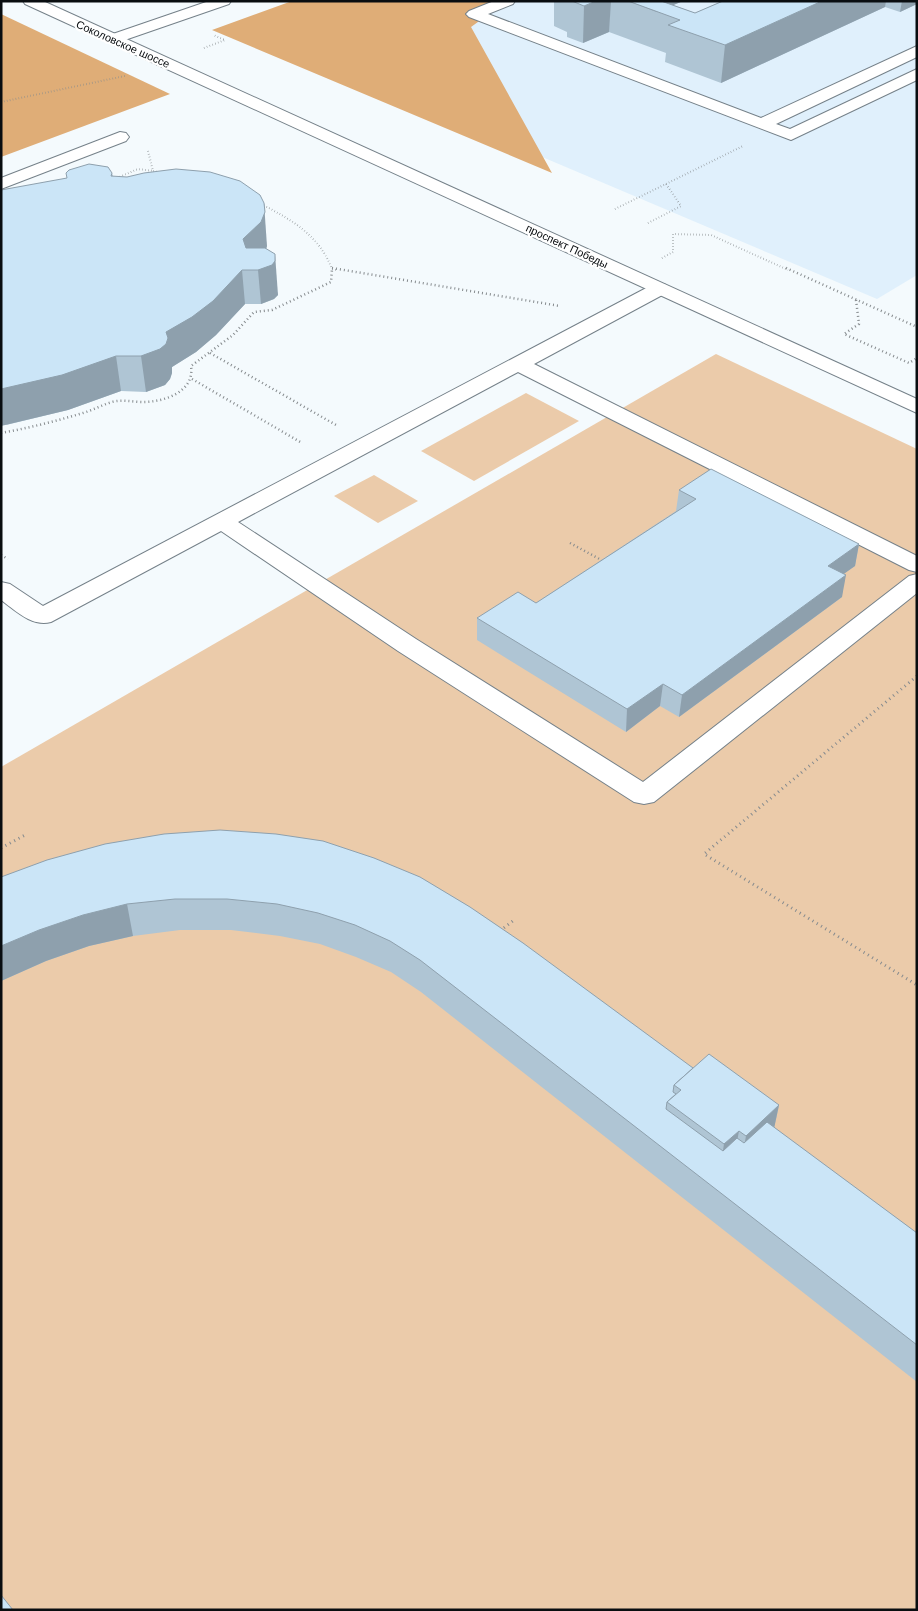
<svg xmlns="http://www.w3.org/2000/svg" width="918" height="1611" font-family="Helvetica,sans-serif">
<style>
.built{fill:#e0f0fc}
.green{fill:#ebcbaa}
.forest{fill:#dfad77}
.lines{fill:none;stroke-linecap:round;stroke-linejoin:round}
.minor-casing{stroke:#758189;stroke-width:2}
.major-casing{stroke:#758189;stroke-width:2}
.path-far2{stroke:#868b8e;stroke-width:2;stroke-dasharray:0.5 2.5;stroke-linecap:butt}
.path-far1{stroke:#868b8e;stroke-width:2.5;stroke-dasharray:1 3;stroke-linecap:butt}
.path{stroke:#868b8e;stroke-width:3;stroke-dasharray:1 4;stroke-linecap:butt}
.minor{fill:#fff;fill-rule:evenodd}
.major{fill:#fff;fill-rule:evenodd}
.wall{fill:#afc5d4}
.shaded-wall{fill:#8ea0ad}
.building{fill:#cbe5f7;stroke:#8ea0ad}
.labels{text-anchor:middle;dominant-baseline:central;stroke-width:4.5;stroke-linejoin:round;paint-order:stroke}
.far-street-label{font-size:11px;fill:#090d10;stroke:#fff}
</style>
<rect width="100%" height="100%" fill="#f4fafd"/>
<!-- built -->
<path class="built" d="M376 1H917V275L877 299 269 41Z"/>
<!-- green -->
<g class="green">
<path d="M716 354 917 449V1610H1V767Z"/>
<path d="M526 393 579 421 474 481 421 451Z"/>
<path d="M374 475 418 501 378 523 334 496Z"/>
</g>
<!-- forest -->
<g class="forest">
<path d="M292 1H507L471 27 552 173 212 30Z"/>
<path d="M1 14 170 94 1 157Z"/>
</g>
<g class="lines">
<!-- minor casing -->
<g class="minor-casing">
<g id="minor">
<path d="M209 1H231L229 4 119 42H107L105 39 107 36Z"/>
<path d="M494 1H515L513 4 488 14 761 118 917 46V57L776 124 790 129 917 69V80L791 140 469 17 466 14 469 11Z"/>
<path d="M120 132 126 133 129 137 126 141 1 189V178Z"/>
<path d="M659 283 666 285 669 289 666 293 534 364 917 556V572L909 570 518 372 238 522 416 639 643 782 909 576 917 574V593L654 802 644 804 634 802 398 651 221 531 51 622C32 627 16 611 1 600V582L10 584 43 606 652 285Z"/>
</g>
</g>
<!-- major casing -->
<g class="major-casing">
<path id="major" d="M23 1H43L917 399V413L25 4Z"/>
</g>
<!-- path-far2 -->
<g class="path-far2">
<path d="M204 48 225 40 213 35"/>
<path d="M1 102 125 76"/>
<path d="M148 151 153 171 158 172"/>
<path d="M117 178 138 169 153 171"/>
<path d="M261 204C292 220 319 235 332 269L336 270"/>
<path d="M615 209 743 146"/>
<path d="M648 223 681 206 666 184"/>
<path d="M662 258 673 252V234L711 235 788 270"/>
</g>
<!-- path-far1 -->
<g class="path-far1">
<path d="M332 268 560 306"/>
<path d="M786 268 917 327"/>
<path d="M856 300 859 324 844 334 909 363 917 358"/>
<path d="M210 353 336 425"/>
<path d="M192 379 302 443"/>
<path d="M1 433C29 428 56 421 83 413 93 410 102 405 112 402 122 399 132 402 143 402 164 402 195 392 191 366L233 335 254 312 272 310 331 282 332 269"/>
<path d="M570 543 605 562"/>
<path d="M1 555 8 559"/>
</g>
<!-- path -->
<g class="path">
<path d="M917 676 704 854 917 985"/>
<path d="M1 848 27 834"/>
<path d="M500 931 514 920"/>
</g>
<!-- minor -->
<use href="#minor" class="minor"/>
<!-- major -->
<use href="#major" class="major"/>
</g>
<!-- wall -->
<g class="wall">
<path d="M554 1H683L673 5 695 13 723 1H917V4L900 12 885 7 721 83 665 62 666 53 609 32 583 43 567 37V32L554 26Z"/>
<path d="M112 173 113 176 267 246 266 249 278 295 274 299 261 304H245L216 335 196 352 172 367V373L170 379 165 385 146 392 121 391 68 410 6 425Z"/>
<path d="M679 490 859 544 855 566 843 574 842 597 679 717 660 706 626 732 477 640V618L536 603 676 511Z"/>
<path d="M164 834 779 1105 774 1128 917 1233V1382L421 992 391 972 356 957 320 944 280 936 231 930H180L133 936 89 946 46 961 1 981V877Z"/>
</g>
<!-- shaded-wall -->
<g class="shaded-wall">
<path d="M596 1H611L609 32 583 43 584 6Z"/>
<path d="M628 1H683L657 12Z"/>
<path d="M822 1H886L885 7 721 83 725 45Z"/>
<path d="M902 1H917V4L900 12Z"/>
<path d="M264 203 267 246 264 256 249 270 243 239Z"/>
<path d="M275 254 278 295 274 299 261 304 258 270Z"/>
<path d="M242 270 245 304 216 335 196 352 172 367V373L170 379 165 385 146 392 141 356 166 332Z"/>
<path d="M116 356 121 391 68 410 1 426V389Z"/>
<path d="M859 544 855 566 824 588 828 566Z"/>
<path d="M846 575 842 597 679 717 682 695Z"/>
<path d="M663 684 660 706 626 732 627 709Z"/>
<path d="M127 904 133 936 89 946 46 961 1 981V946L39 930 83 915Z"/>
<path d="M779 1105 771 1143 739 1174 746 1136Z"/>
<path d="M739 1131 732 1168 718 1182 724 1144Z"/>
</g>
<!-- building -->
<g class="building">
<path d="M572 1H596L584 6Z"/>
<path d="M628 1H661L695 13 723 1H822L725 45 668 25 680 20Z"/>
<path d="M89 164 108 167 112 173 111 176 127 177 144 173 176 169 210 172 240 181 260 195 264 203 265 212 261 222 243 239 246 248H265L275 254V261L272 265 258 270H242L213 301 192 317 166 332 168 338 166 344 160 349 141 356H116L62 375 1 389V190L67 178 66 173 69 170Z"/>
<path d="M711 469 859 544 828 566 846 575 682 695 663 684 627 709 477 618 518 592 536 603 696 499 679 490Z"/>
<path d="M220 830 276 834 323 841 374 858 420 877 470 907 523 943 693 1068 674 1085 673 1092 676 1094 667 1102 666 1109 723 1151 737 1138 744 1143 767 1122 917 1233V1345L420 960 390 941 355 925 318 913 277 904 227 899H175L127 904 83 915 39 930 1 946V877L47 860 105 844 164 834Z"/>
<path d="M709 1054 779 1105 746 1136 739 1131 724 1144 667 1102 681 1090 674 1085Z"/>
<path d="M1 1595 13 1610H1Z"/>
</g>
<g class="labels">
<!-- far-street labels -->
<g class="far-street-label">
<text transform="translate(123 44) rotate(24)">Соколовское шоссе</text>
<text transform="translate(567 246) rotate(25)">проспект Победы</text>
</g>
</g>
<!-- border -->
<rect width="918" height="1611" fill="none" stroke="#090d10" stroke-width="5"/>
</svg>
